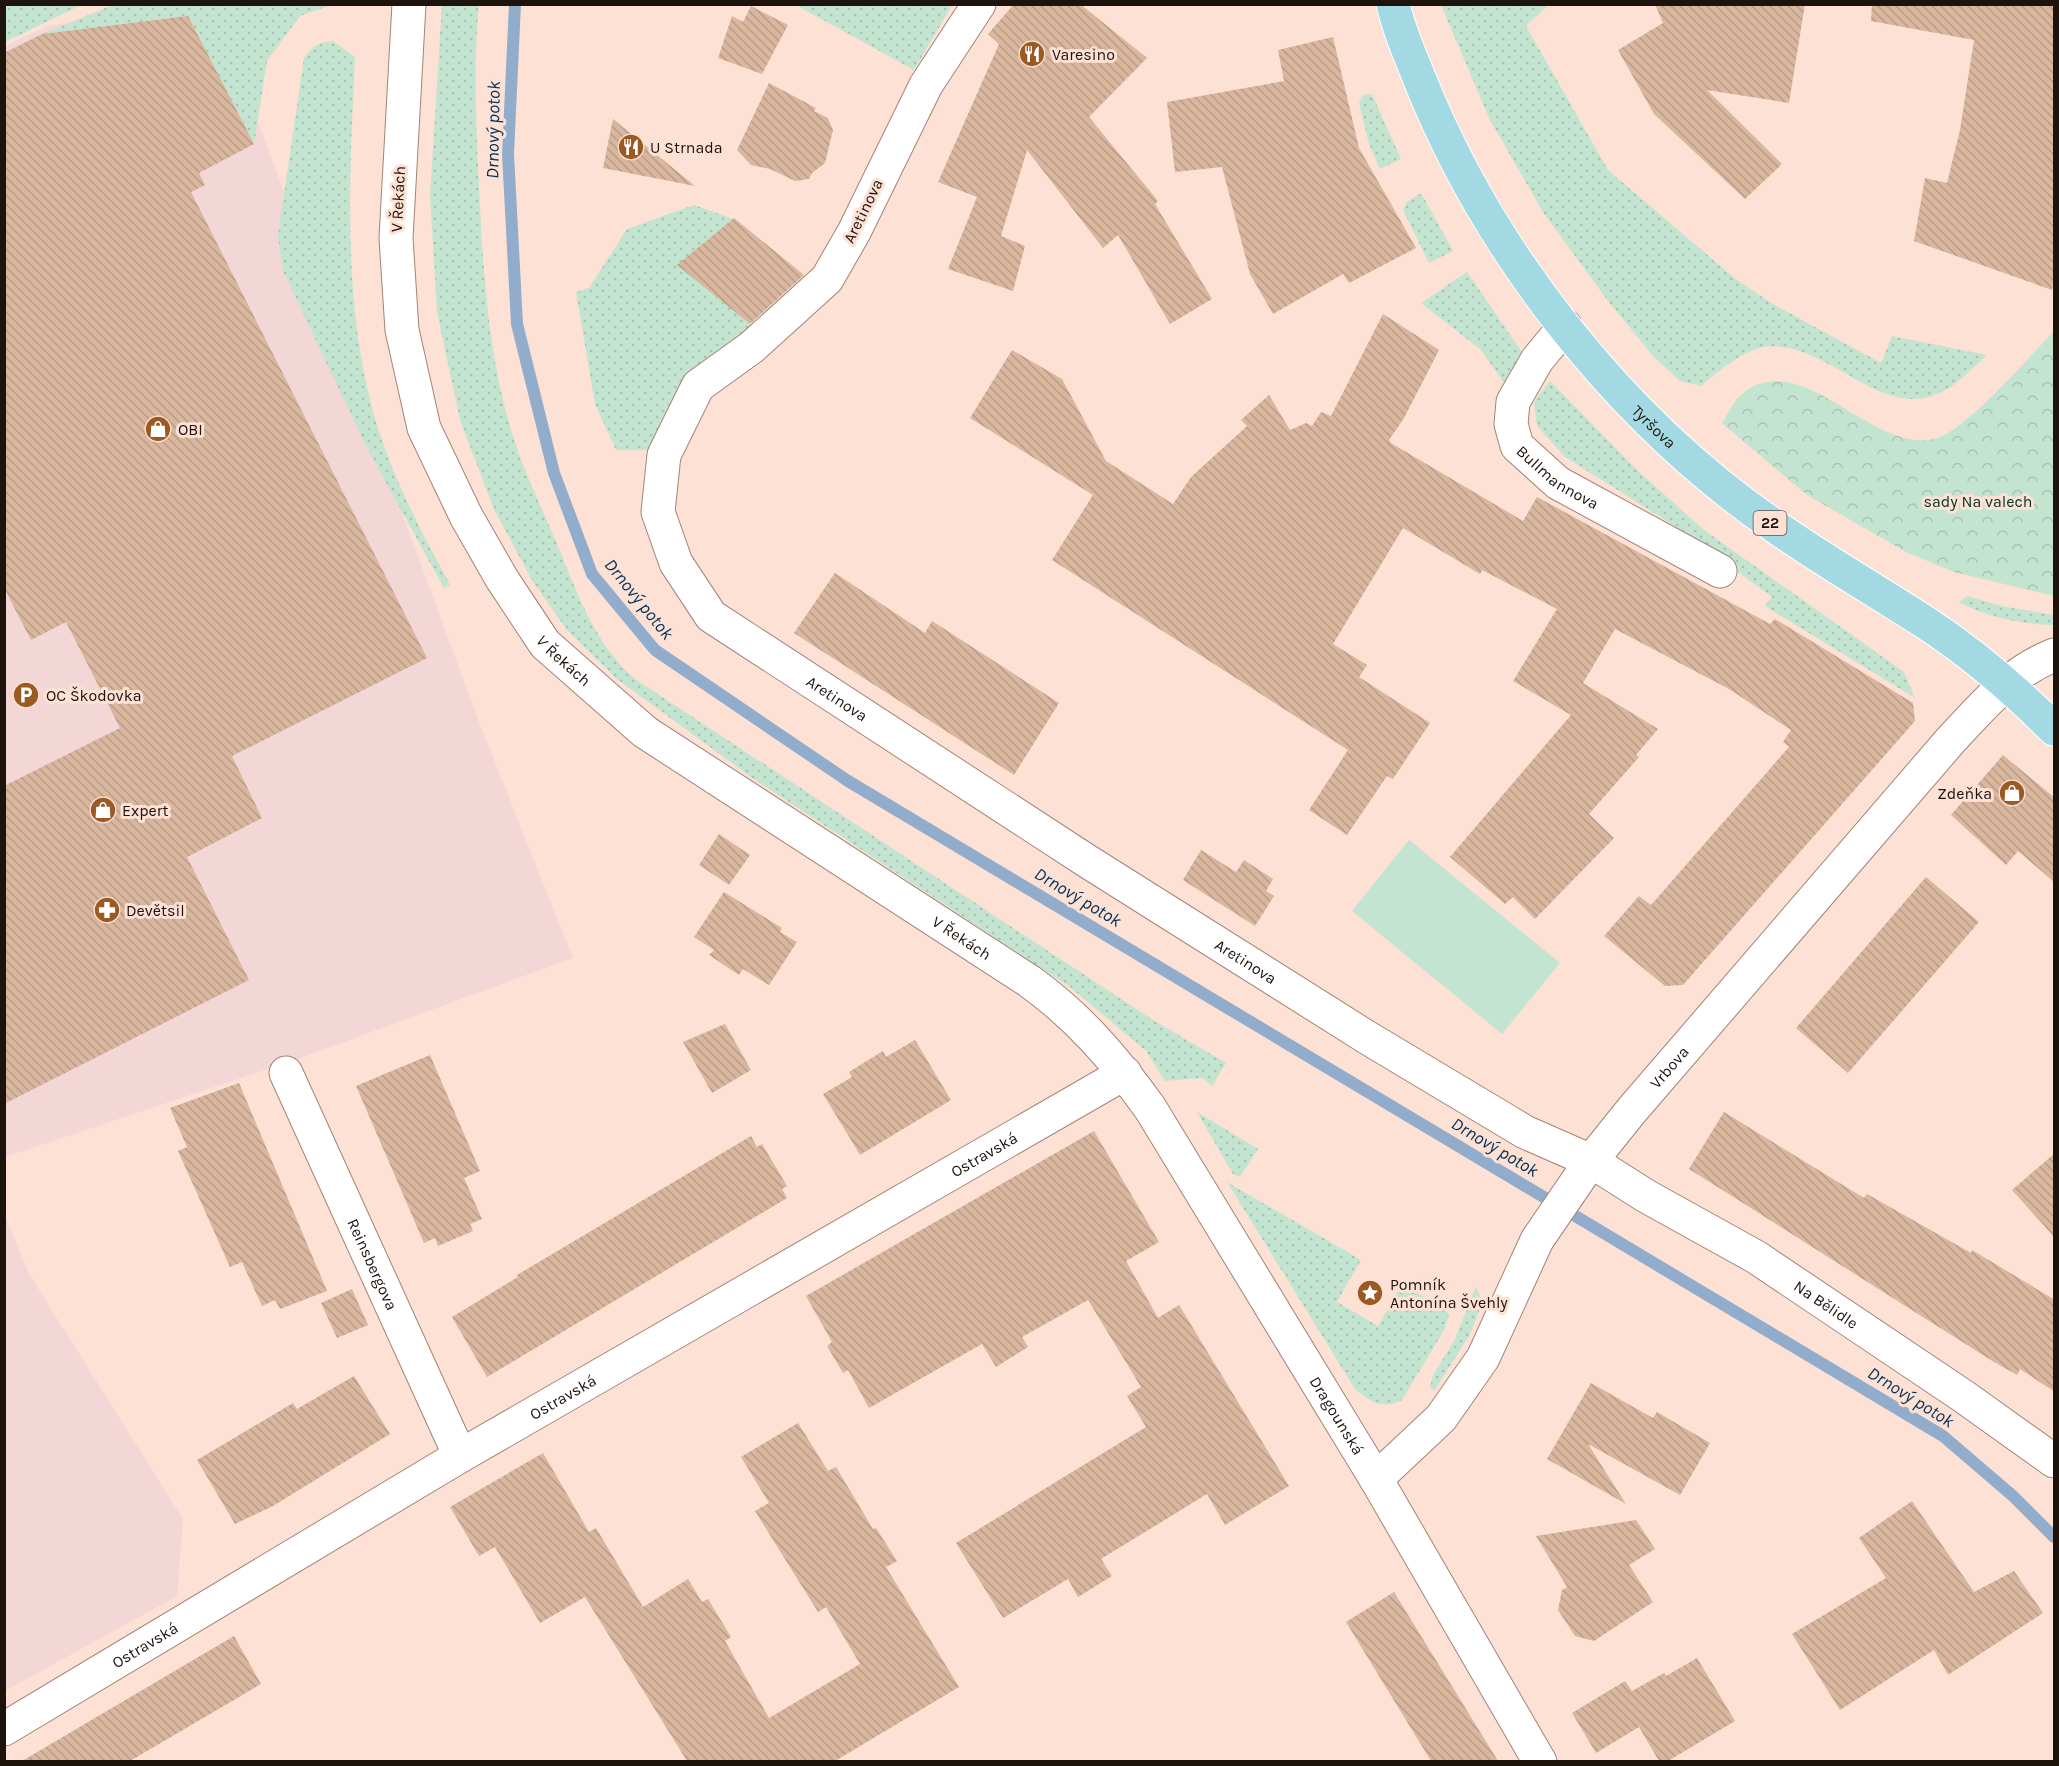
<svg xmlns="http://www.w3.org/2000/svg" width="2059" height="1766" font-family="Karla,sans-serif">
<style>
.commercial{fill:#f2d7d6}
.grass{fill:url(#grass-dots)}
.forest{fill:url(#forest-crowns)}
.garden{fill:#c3e4d0}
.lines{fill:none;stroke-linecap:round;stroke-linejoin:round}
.stream{stroke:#91adcb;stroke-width:12}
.building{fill:url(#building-back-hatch)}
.street-casing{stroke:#a38476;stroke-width:35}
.secondary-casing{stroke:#a38476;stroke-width:35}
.primary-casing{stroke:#fff;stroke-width:35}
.street{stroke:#fff;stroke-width:33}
.secondary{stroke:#fff;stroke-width:33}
.primary{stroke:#a2d9e3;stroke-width:33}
.labels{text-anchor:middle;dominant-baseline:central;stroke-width:6;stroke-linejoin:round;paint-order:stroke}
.shield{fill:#fde1d5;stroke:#615049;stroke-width:1.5}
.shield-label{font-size:15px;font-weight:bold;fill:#1e120d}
.poi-label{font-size:16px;fill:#1e120d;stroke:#fde1d5;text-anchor:start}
.street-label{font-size:16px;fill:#1e120d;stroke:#fde1d5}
.park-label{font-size:16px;fill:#00351f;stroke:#fde1d5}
.water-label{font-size:18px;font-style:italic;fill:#023056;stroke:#fde1d5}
</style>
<defs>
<pattern id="grass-dots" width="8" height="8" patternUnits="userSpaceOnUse" patternTransform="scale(1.5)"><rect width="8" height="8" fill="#c3e4d0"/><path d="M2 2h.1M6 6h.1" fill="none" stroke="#a7c3b1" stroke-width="1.8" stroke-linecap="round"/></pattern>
<pattern id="forest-crowns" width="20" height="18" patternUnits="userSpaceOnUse" patternTransform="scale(1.5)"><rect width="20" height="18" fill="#c3e4d0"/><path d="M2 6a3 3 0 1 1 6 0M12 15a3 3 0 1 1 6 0" fill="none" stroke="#a7c3b1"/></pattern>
<pattern id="building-back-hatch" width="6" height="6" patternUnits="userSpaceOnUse" patternTransform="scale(1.5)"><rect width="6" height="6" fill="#d9b69e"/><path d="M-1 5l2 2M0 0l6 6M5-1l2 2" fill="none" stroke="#ba9b87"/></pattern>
</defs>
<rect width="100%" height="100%" fill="#fde1d5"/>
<!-- commercial -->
<g class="commercial">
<path d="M198 5H215L479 722 573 958 292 1061 5 1157 4 46 48 26Z"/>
<path d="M5 1216 29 1274 183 1519 177 1596 5 1691Z"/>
</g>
<!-- grass -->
<g class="grass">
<path d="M5 4H81V5L5 42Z"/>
<path d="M479 4C473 65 476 126 479 186 483 271 488 361 515 442 527 479 545 515 560 551 579 598 596 645 635 679L1153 1020 1226 1063 1212 1086 1202 1078 1165 1081 1146 1051 1070 987 751 777 617 679 567 630 533 582 494 509 460 420 437 312 430 195 442 5Z"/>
<path d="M113 5H331L300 16 267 61 254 144 188 16 42 34Z"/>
<path d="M796 5H952L914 70Z"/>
<path d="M1441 5H1548L1526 26 1608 170 1733 277 1771 303 1881 363 1892 336 1987 355C1971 369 1954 389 1932 396 1875 415 1823 338 1764 347 1741 351 1718 372 1701 386L1680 381 1654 357 1608 301 1543 212 1490 120Z"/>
<path d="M333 41 355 57C349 185 340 332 387 454 404 499 427 542 450 585L444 588 367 448 283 271 278 235 304 58C312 46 319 42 333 41Z"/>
<path d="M1372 94 1401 159 1380 169 1369 144 1359 103 1363 95Z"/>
<path d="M1421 193 1453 251 1429 263 1403 210 1407 202Z"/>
<path d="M694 205 733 219 678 265 755 328 668 406 648 450H616L595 404 576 292 589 288 627 229Z"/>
<path d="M1467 272 1526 358 1504 383 1481 350 1421 303Z"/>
<path d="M1550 381 1637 470 1704 530 1904 672 1915 698 1765 606 1772 597 1678 528 1565 457 1537 426 1534 402Z"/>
<path d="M1968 596 2001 606 2054 615V625C2022 624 1988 618 1959 602Z"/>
<path d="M1197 1112 1258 1149 1240 1177 1233 1174Z"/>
<path d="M1227 1182 1361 1260 1337 1302 1378 1326 1402 1284 1443 1308 1449 1315 1444 1330 1402 1400C1383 1410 1370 1402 1355 1389Z"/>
<path d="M1476 1287 1483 1302 1469 1336 1434 1391 1430 1387 1433 1375 1454 1341Z"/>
</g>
<!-- forest -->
<path class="forest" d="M2054 331V596L1954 572 1906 552 1807 495 1722 423C1728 414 1734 400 1743 393 1805 346 1872 457 1937 438 1966 430 2031 355 2054 331Z"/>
<!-- garden -->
<path class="garden" d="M1409 840 1560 963 1502 1034 1352 911Z"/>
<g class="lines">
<!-- stream -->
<path class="stream" d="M515 4 508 154 517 324 554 473 592 574 655 650 848 781 1943 1436 2013 1496 2054 1537"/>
</g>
<!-- building -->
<g class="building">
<path d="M1014 4H1080L1147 58 1089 117 1158 201 1155 204 1212 299 1170 324 1118 235 1103 248 1027 150 1001 236 1025 246 1013 291 948 269 977 197 938 182 999 44 988 34Z"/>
<path d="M1655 4H1805L1789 103 1707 90 1782 164 1745 199 1654 114 1618 50 1663 23Z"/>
<path d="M1872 4H2055V270L2052 290 1914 241 1925 178 1947 183 1960 130 1974 40 1871 21Z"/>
<path d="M751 6 788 25 762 74 718 58 732 16 743 22Z"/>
<path d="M188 16 254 144 199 173 205 185 191 192 427 658 232 756 262 818 187 857 249 980 4 1104V786L120 728 66 622 31 640 4 588V53L42 34Z"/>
<path d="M1333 37 1359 148 1416 248 1349 283 1343 274 1273 314 1250 274 1222 167 1175 172 1167 102 1284 81 1278 50Z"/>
<path d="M769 83 816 108 814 111 828 118 833 130 825 163 812 173 809 179 795 181 770 169 751 165 737 150Z"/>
<path d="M613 119 695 186 603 168Z"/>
<path d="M734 218 804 275 750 324 677 265Z"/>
<path d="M1383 314 1439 350 1404 418 1389 440 1391 443 1523 521 1537 497 1770 624 1775 619 1913 703 1915 721 1683 985 1665 986 1604 936 1639 896 1651 905 1789 747 1783 742 1791 730 1729 689 1615 629 1583 683 1658 729 1636 755 1639 757 1589 814 1614 838 1535 919 1513 897 1505 904 1450 857 1571 715 1513 681 1557 609 1482 570 1480 574 1403 528 1333 644 1367 665 1359 677 1430 723 1393 779 1387 776 1347 835 1309 810 1348 750 1052 560 1093 495 970 418 1012 350 1062 379 1106 461 1173 504 1191 477 1247 426 1241 420 1269 395 1290 430 1306 423 1312 426 1321 412 1331 416Z"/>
<path d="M835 573 925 633 932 621 1059 703 1014 775 794 633Z"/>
<path d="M2003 755 2055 798V883L2018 851 2006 865 1951 815Z"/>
<path d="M719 834 750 855 729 885 699 865Z"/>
<path d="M1201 850 1236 872 1244 860 1273 879 1266 891 1274 896 1255 926 1183 880Z"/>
<path d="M1926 877 1979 922 1848 1073 1796 1028Z"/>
<path d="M724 892 782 928 780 932 797 942 769 985 743 969 739 975 709 955 714 950 694 937Z"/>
<path d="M725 1024 751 1070 712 1093 683 1042Z"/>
<path d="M915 1040 951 1100 860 1155 823 1094 852 1077 849 1072 883 1051 886 1057Z"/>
<path d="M430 1055 480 1171 464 1178 482 1219 470 1224 473 1231 438 1246 435 1238 424 1243 356 1086Z"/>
<path d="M239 1083 327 1291 280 1309 275 1300 262 1306 242 1262 230 1267 178 1151 187 1147 170 1108Z"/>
<path d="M1724 1112 1864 1198 1867 1194 1971 1253 1972 1250 2055 1300V1392L2020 1369 2017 1375 1994 1362 1689 1169Z"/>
<path d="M1094 1131 1159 1242 1126 1261 1158 1318 1179 1305 1289 1486 1225 1525 1207 1494 1101 1559 1112 1576 1078 1597 1068 1579 1003 1618 956 1543 1146 1427 1127 1396 1141 1387 1088 1300 1022 1337 1028 1347 996 1367 982 1344 869 1408 848 1370 843 1373 827 1346 832 1342 806 1296Z"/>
<path d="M751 1136 757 1147 762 1144 787 1186 782 1189 787 1198 487 1377 452 1317 518 1277 517 1275Z"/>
<path d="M2055 1153V1238L2012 1190Z"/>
<path d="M352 1289 368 1325 337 1338 321 1303Z"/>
<path d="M354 1376 390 1434 273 1506 235 1524 197 1460 293 1403 297 1409Z"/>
<path d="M1591 1383 1653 1418 1657 1412 1710 1443 1680 1495 1588 1444 1626 1504 1547 1459Z"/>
<path d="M798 1423 828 1471 836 1467 873 1529 876 1528 897 1561 886 1567 959 1687 835 1761H687L585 1597 540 1623 495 1547 479 1556 450 1507 543 1453 589 1532 596 1528 643 1607 688 1579 702 1602 708 1599 731 1637 725 1641 769 1718 860 1664 826 1607 818 1612 755 1511 769 1503 741 1457Z"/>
<path d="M1912 1501 1974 1592 2014 1571 2043 1613 1948 1675 1934 1650 1840 1710 1792 1634 1886 1578 1859 1538Z"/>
<path d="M1636 1520 1655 1549 1629 1565 1653 1602 1594 1641 1575 1636 1558 1610 1562 1590 1567 1587 1536 1536Z"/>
<path d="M1394 1592 1498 1761H1431L1346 1622Z"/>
<path d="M234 1636 261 1684 130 1761H22Z"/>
<path d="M1697 1658 1735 1721 1668 1761H1659L1639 1727 1596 1753 1572 1713 1625 1681 1632 1691 1664 1673 1666 1676Z"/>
</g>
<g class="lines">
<!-- street casing -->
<g class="street-casing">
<g id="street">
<path id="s1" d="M979 4 926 85 854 232 827 279 752 347 698 386 664 455 658 512 676 563 711 616 1087 861 1368 1038 1525 1132 1591 1161 1646 1196 1756 1257 1963 1396 2054 1461"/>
<path id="s2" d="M1565 326 1537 360 1513 402 1511 424 1517 446 1558 483 1720 571"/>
<path id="s3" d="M286 1073 460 1456"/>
<path id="s4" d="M1376 1479 1441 1418 1483 1358 1537 1240 1591 1161 1632 1110 1950 741C1983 706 2009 673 2054 655"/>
<path id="s5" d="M4 1729 460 1456 1125 1073"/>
</g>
</g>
<!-- secondary casing -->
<g class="secondary-casing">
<g id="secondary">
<path id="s6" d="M409 4 396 238 402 330 424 428 466 516 502 579 545 644 645 732 1029 981C1079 1017 1114 1058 1150 1108L1376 1479 1540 1762"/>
</g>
</g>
<!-- primary casing -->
<g class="primary-casing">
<g id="primary">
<path id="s7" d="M1393 4C1399 31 1410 55 1420 80 1489 253 1620 419 1773 525 1823 560 1875 590 1926 623 1972 653 2015 690 2054 729"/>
</g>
</g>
<!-- street -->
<use href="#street" class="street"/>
<!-- secondary -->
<use href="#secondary" class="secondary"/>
<!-- primary -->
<use href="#primary" class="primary"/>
</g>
<!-- icons -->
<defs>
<g id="restaurant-disc" transform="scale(1.35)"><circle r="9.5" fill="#9a5a24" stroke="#fde1d5"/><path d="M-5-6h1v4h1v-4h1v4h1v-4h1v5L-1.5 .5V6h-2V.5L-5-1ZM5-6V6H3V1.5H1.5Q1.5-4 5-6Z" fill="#fff"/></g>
<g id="shop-disc" transform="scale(1.35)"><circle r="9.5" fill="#9a5a24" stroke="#fde1d5"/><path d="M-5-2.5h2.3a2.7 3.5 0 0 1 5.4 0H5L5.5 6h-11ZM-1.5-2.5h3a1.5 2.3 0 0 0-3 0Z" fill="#fff"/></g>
<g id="parking-disc" transform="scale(1.35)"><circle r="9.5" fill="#9a5a24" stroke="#fde1d5"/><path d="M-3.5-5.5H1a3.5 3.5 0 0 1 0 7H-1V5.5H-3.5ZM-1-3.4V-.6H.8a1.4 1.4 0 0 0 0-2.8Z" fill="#fff"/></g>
<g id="pharmacy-disc" transform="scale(1.35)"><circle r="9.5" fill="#9a5a24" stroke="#fde1d5"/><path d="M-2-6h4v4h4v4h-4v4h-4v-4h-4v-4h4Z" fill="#fff"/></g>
<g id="sight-disc" transform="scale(1.35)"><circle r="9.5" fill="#9a5a24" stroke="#fde1d5"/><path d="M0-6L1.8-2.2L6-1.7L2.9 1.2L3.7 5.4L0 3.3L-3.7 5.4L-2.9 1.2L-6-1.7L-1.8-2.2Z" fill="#fff"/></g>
</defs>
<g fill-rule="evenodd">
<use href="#restaurant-disc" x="1032" y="54"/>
<use href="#restaurant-disc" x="631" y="147"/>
<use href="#shop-disc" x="158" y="429"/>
<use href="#parking-disc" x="26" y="695"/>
<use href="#shop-disc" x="2012" y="793"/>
<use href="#shop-disc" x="103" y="810"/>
<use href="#pharmacy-disc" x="107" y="910"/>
<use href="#sight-disc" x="1370" y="1293"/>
</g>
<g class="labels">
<!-- shield labels -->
<rect class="shield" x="1753.5" y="511" width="33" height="24" rx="4.5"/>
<g class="shield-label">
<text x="1770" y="523">22</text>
</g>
<!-- poi labels -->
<g class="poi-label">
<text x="1052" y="54">Varesino</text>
<text x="650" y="147">U Strnada</text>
<text x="178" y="429">OBI</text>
<text x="46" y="695">OC Škodovka</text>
<text x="1992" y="793" text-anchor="end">Zdeňka</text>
<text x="122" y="810">Expert</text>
<text x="126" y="910">Devětsil</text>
<text x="1390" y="1284">Pomník<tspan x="1390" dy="18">Antonína Švehly</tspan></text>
</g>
<!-- street labels -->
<g class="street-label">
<text transform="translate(398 199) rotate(-87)">V Řekách</text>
<text transform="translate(863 211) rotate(-64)">Aretinova</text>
<text stroke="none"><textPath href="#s7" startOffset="502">Tyršova</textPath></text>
<text stroke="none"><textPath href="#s2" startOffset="189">Bullmannova</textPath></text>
<text stroke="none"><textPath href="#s6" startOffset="700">V Řekách</textPath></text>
<text stroke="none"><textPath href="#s1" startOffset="885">Aretinova</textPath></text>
<text stroke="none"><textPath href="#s6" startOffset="1186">V Řekách</textPath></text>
<text stroke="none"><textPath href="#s1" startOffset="1371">Aretinova</textPath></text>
<text stroke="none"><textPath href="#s4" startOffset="510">Vrbova</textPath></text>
<text stroke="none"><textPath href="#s5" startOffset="1136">Ostravská</textPath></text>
<text stroke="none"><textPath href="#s3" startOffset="210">Reinsbergova</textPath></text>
<text stroke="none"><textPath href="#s1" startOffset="2046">Na Bělidle</textPath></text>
<text stroke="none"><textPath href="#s5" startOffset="650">Ostravská</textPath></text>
<text stroke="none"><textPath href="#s6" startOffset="1802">Dragounská</textPath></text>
<text stroke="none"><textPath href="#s5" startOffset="164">Ostravská</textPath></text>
</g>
<!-- park labels -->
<g class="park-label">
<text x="1978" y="501">sady Na valech</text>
</g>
<!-- water labels -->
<g class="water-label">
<text transform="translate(493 130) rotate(-89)">Drnový potok</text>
<text transform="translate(639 599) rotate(51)">Drnový potok</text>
<text transform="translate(1078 897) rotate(31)">Drnový potok</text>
<text transform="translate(1495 1147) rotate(31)">Drnový potok</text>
<text transform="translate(1911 1397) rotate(32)">Drnový potok</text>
</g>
</g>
<!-- border -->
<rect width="2059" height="1766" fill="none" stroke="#1e120d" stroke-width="12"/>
</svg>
